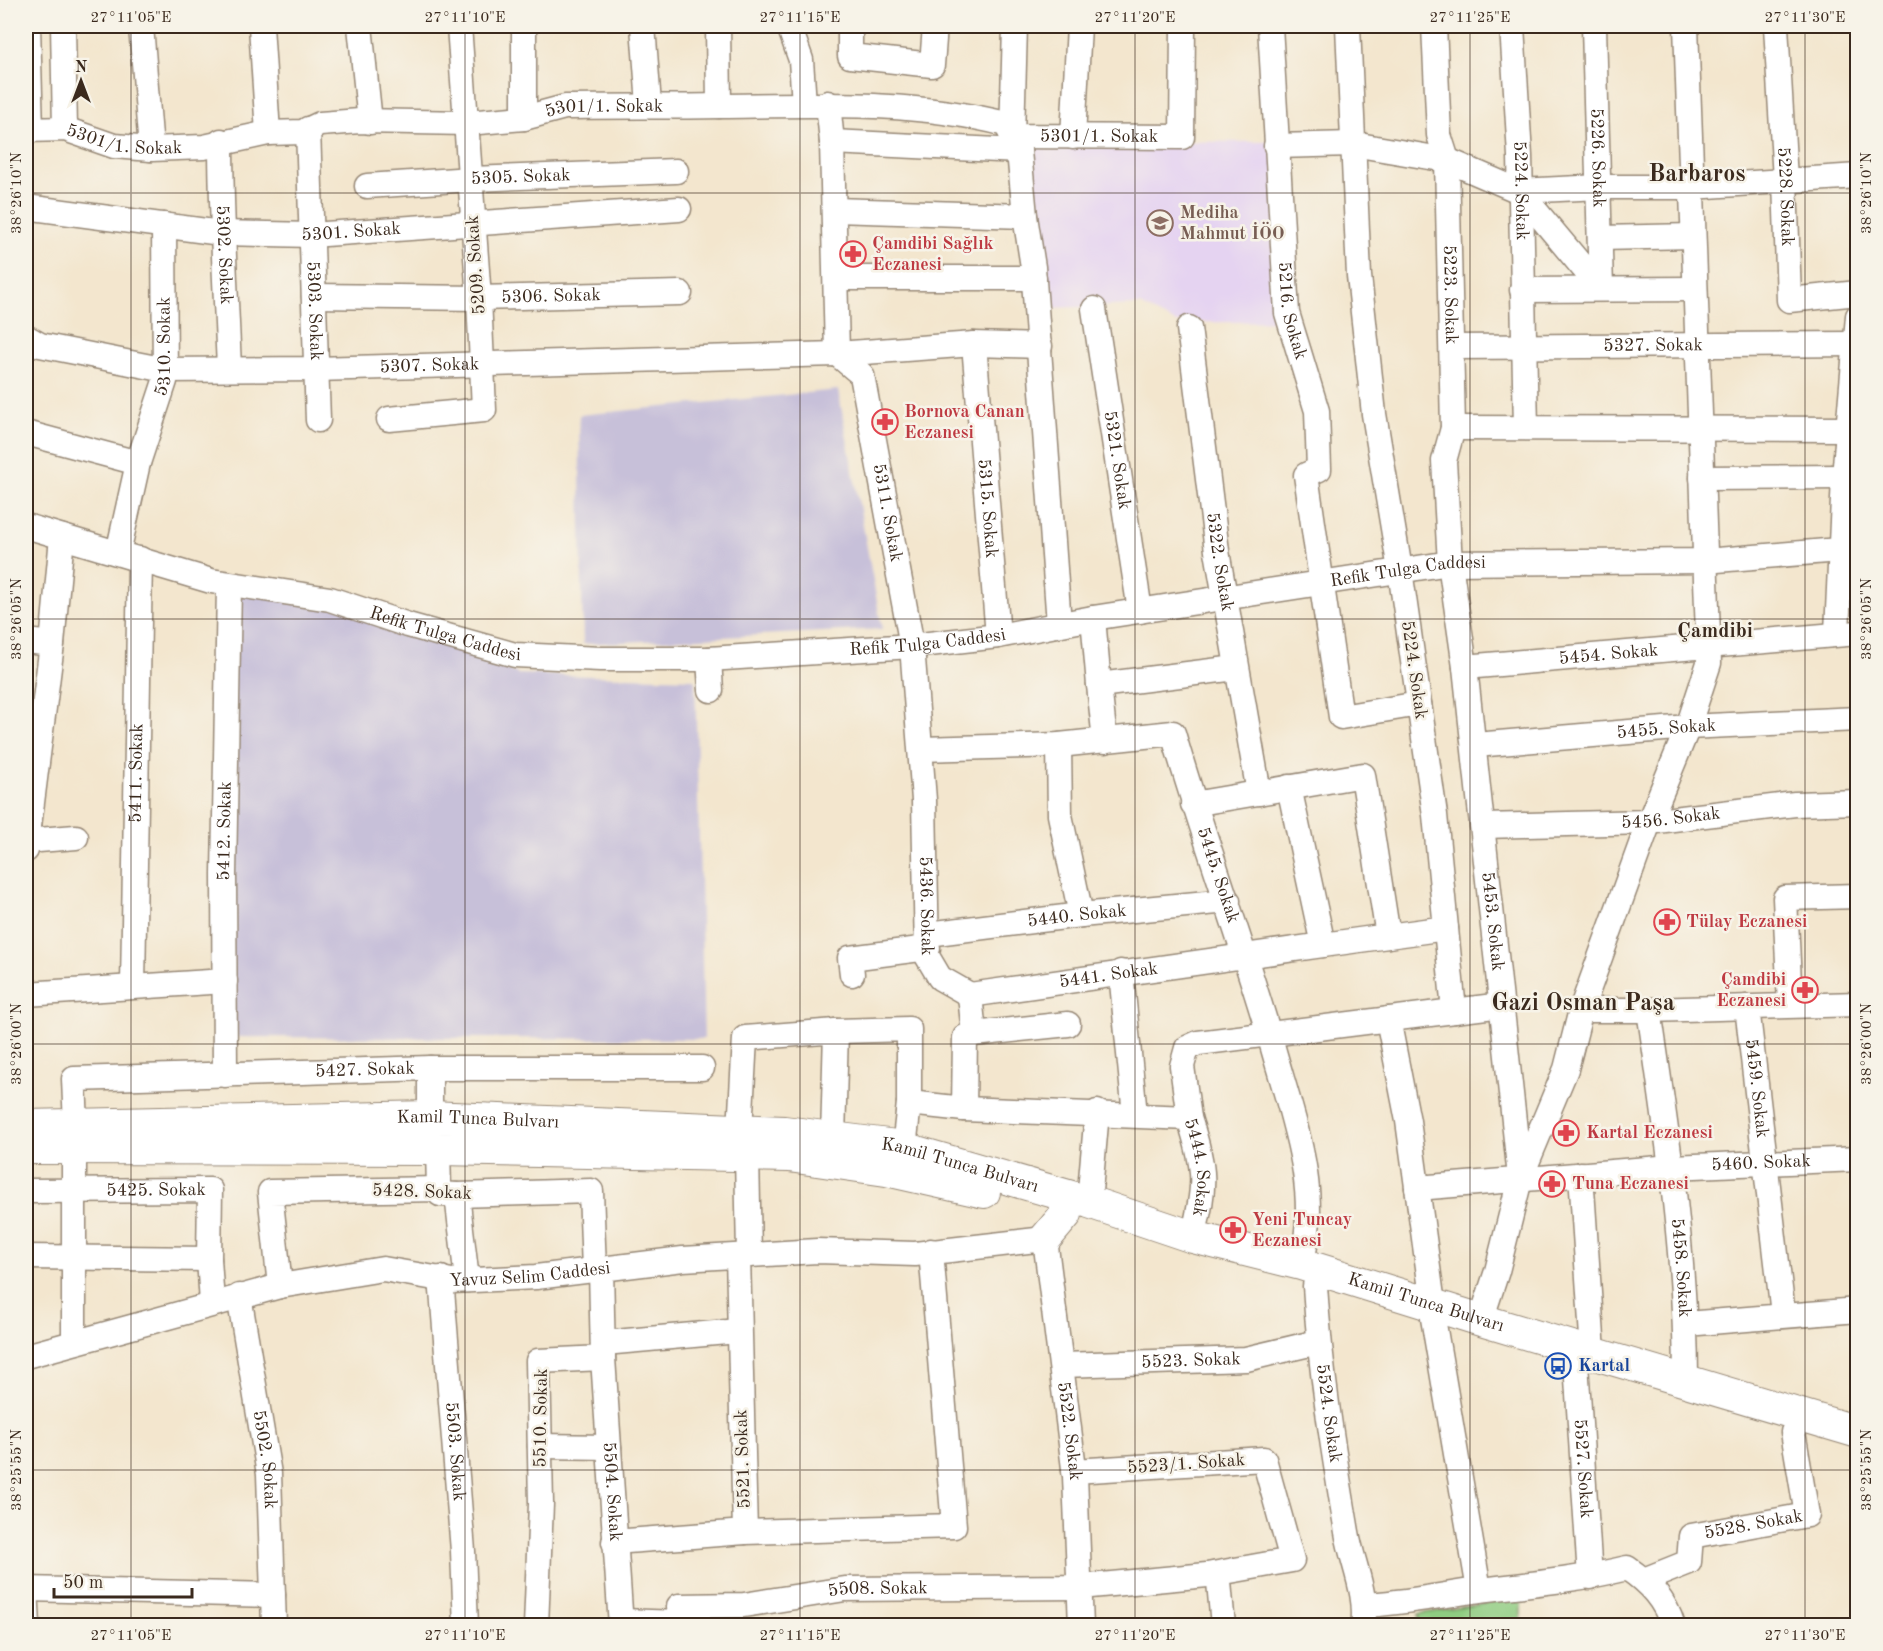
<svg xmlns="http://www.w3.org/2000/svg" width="1883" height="1651" font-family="'Old Standard TT',serif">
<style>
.built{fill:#e5d3f1}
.industrial{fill:#c7c0d9}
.green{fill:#8fcc81;stroke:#657b50;stroke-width:1.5}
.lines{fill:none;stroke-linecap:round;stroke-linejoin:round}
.minor-casing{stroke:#978876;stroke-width:27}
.major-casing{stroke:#978876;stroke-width:34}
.minor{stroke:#fff;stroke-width:24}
.major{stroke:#fff;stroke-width:32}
.ticks{fill:none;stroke:#3b2a1e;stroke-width:1.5;stroke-opacity:0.45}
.labels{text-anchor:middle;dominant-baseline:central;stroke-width:5;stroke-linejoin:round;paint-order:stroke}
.street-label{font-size:18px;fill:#3b2a1e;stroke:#f7f3e8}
.education-label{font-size:18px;font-weight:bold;fill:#785e54;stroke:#f7f3e8;text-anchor:start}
.health-label{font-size:18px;font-weight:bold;fill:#be3a42;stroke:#f7f3e8;text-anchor:start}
.transit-label{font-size:18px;font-weight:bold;fill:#164399;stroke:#f7f3e8;text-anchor:start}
.quarter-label{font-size:21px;font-weight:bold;fill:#3b2a1e;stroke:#f7f3e8}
.district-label{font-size:24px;font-weight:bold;fill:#3b2a1e;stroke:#f7f3e8}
.neatline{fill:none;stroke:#3b2a1e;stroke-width:2}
.ticks-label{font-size:15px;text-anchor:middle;fill:#3b2a1e}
</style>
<rect width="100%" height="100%" fill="#f7f3e8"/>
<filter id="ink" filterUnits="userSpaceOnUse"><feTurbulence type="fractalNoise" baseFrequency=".0167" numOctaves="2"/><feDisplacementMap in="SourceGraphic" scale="12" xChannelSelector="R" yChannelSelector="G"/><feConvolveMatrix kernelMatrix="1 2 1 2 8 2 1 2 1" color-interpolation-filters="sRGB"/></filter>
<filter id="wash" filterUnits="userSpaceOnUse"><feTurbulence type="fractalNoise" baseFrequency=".008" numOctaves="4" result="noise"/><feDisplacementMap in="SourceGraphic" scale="24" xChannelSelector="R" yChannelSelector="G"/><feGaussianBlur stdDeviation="1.35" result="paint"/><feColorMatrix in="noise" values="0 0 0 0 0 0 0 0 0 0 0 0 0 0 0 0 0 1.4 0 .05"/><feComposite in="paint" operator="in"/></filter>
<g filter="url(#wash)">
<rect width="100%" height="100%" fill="#f3e6ce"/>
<!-- built -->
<path class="built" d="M1031 141 1278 142 1284 321 1176 323 1140 305 1046 308Z"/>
<!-- industrial -->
<g class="industrial">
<path d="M838 390 882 629 583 644 579 415Z"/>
<path d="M227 590 377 614 518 674 695 679 704 1039 227 1037Z"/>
</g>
<!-- green -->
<path class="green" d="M1521 1598V1625H1420L1419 1614Z"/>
</g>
<g filter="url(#ink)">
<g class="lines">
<!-- minor casing -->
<g class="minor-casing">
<g id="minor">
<path d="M28 26 31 130"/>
<path d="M63 26 65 129"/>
<path d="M141 26 151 149"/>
<path d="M261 26 268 133"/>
<path d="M360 26 370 122"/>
<path d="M643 26 649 105"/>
<path d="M718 26 719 106"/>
<path d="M789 26 801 60 804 104"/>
<path d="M850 26V56L932 65 935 26"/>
<path d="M1015 26 1012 136 1019 151 1025 216 1033 267 1059 624"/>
<path id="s1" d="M1270 26 1287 313 1317 411 1319 469 1306 475 1341 717 1419 704"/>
<path id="s2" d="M1434 26 1439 135 1447 160 1453 428 1444 461 1450 563 1465 667 1858 633"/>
<path id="s3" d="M1512 26 1520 156 1526 427"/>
<path id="s4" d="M1594 26 1601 289"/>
<path id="s5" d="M1776 26 1785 180 1789 300 1858 293"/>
<path id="s6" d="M828 103 832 142 837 354 862 375 912 646 924 800 927 956 940 978 970 995 974 1034 965 1037 964 1109 909 1103 904 1148"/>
<path d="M524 118V26"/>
<path id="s7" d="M308 129 318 420"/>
<path id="s8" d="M26 130 65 129 114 146 151 149 204 147 268 133 303 132 320 124 360 121 467 123 524 118 565 107C617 106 669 107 720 106 817 105 911 100 1006 124L1012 136 1182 137 1183 26"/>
<path d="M1073 137 1079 26"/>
<path id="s9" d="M221 141C221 218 226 293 229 369"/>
<path d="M832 142 1019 151"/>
<path d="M1276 146 1353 144 1447 160 1519 191 1600 187H1692L1858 176"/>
<path id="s10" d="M367 186 471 179 676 171"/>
<path d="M1519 191 1601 289"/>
<path id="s11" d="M26 207 221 233 311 235 679 209"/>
<path d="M834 210 1025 216"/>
<path d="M1600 238 1693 236"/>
<path d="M836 278H1034"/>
<path d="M1522 290 1695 289"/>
<path id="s12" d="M314 296 479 298 680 293"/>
<path id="s13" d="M1094 309 1140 611"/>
<path id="s14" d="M1189 328 1217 551 1259 793"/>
<path id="s15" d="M26 337 40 345 166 370 316 369 837 354 974 344 1040 346"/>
<path id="s16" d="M974 344 998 636"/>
<path id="s17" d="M1452 347 1855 344"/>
<path d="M389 419 484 410 479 298 459 26"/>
<path d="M1453 428 1848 429"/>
<path d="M26 433 138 463"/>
<path d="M1702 478 1844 477"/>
<path id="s18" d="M26 526 211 581 330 599 408 625 515 655 600 659H709L912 646 998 636 1093 618 1450 563 1705 561 1839 550"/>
<path id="s19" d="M118 553 138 463 165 381 164 225"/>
<path d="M1093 618 1099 685 1236 668"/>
<path d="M1837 633 1844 477 1858 316"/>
<path d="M26 641 52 644"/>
<path d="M709 659 711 690"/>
<path id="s20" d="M1465 667 1520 1177"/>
<path d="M1099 685 1105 741"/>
<path d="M1059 745 1060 815 1081 915"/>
<path id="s21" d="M1475 745 1688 727 1858 719"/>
<path id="s22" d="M921 749 1059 745 1173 733C1204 841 1244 946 1275 1055 1294 1122 1321 1194 1301 1264"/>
<path d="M1193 804 1363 775 1388 936"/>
<path id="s23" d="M1483 826 1649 822 1795 804 1858 802"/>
<path d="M26 841 76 837"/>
<path d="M26 850 52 644 62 537"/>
<path id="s24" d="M928 934 1081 915 1228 901"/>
<path d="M1323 945 1446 928"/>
<path d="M1121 972 1135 1115"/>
<path d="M852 974 850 958 928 948"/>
<path id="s25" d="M133 986 140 559"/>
<path d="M26 994 225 981"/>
<path id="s26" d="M970 995 1323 945 1289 787"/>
<path d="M1790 1005 1785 898 1858 896"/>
<path id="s27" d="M1747 1007 1783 1314"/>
<path d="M1581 1010H1649L1858 1004"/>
<path id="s28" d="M1649 1010C1667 1133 1686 1257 1686 1381"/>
<path d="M1454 1011 1502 1005"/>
<path d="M1388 1019 1408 1121 1433 1304"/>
<path d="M836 1031 909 1029V1103"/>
<path d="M974 1034 1068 1024"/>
<path d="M430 1068V1117"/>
<path id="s29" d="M225 1075 224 875 229 585"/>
<path id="s30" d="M964 1109 1189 1118C1206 1170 1206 1184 1193 1237"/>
<path d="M1189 1118 1182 1066 1187 1048 1198 1043 1454 1011 1435 815 1400 570 1374 414 1359 276 1348 26"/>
<path id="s31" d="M76 1126 74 1079 430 1068H702"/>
<path d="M740 1131 745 1038 836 1031 833 1138"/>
<path d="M438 1149 439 1189"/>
<path d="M747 1155 749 1255"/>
<path d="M1581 1174 1593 1352"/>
<path id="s32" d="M1417 1188 1672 1167 1858 1159"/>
<path id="s33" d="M26 1191 210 1190 209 1259 212 1303"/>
<path d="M457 1195 467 1280"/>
<path d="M1089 1202 1097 1112"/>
<path d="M26 1257 209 1259"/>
<path id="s34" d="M441 1278 463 1551 466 1626"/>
<path d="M280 1286 270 1192 439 1189 440 1194 457 1195 591 1191 594 1270"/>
<path id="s35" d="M1315 1286C1320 1368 1333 1450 1347 1532 1352 1563 1368 1594 1363 1626"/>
<path id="s36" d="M239 1296 269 1474 274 1626"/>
<path d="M1433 1318 1479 1590"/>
<path d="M1481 1320 1497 1271 1520 1179 1566 1069 1581 1010 1649 822 1688 727 1709 663 1686 26"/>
<path d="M1686 1324 1858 1310"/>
<path d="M74 1341V1148"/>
<path d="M604 1343 738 1331"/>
<path id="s37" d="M26 1356 280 1286 383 1269 452 1281 536 1277 683 1259 817 1251 915 1254 1045 1239 1075 1476 1081 1626"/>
<path id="s38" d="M603 1358 621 1626"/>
<path id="s39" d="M1576 1363 1590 1577"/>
<path id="s40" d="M1062 1365 1246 1359 1318 1342"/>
<path d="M540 1446 609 1447"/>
<path d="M745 1532 954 1526 931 1251"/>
<path d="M614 1542 745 1532 738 1256"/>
<path d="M1215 1574 1219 1582 1223 1626"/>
<path id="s41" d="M1644 1580 1689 1562 1691 1536 1807 1515 1793 1432"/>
<path d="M26 1586 28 1626"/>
<path d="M26 1589 273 1595"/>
<path d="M1365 1605C1404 1603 1441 1595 1480 1590 1529 1584 1578 1580 1627 1568 1649 1583 1665 1600 1673 1626"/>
<path id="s42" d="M621 1621 680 1623 679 1606 744 1605 845 1589 1080 1587 1207 1575 1292 1560 1264 1459 1074 1471"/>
<path d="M536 1626 541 1504 538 1361 603 1358 601 1269"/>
</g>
</g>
<!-- major casing -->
<g class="major-casing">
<g id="major">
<path id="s43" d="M26 1126 430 1117 784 1132 896 1146 1089 1202 1193 1237 1301 1264 1481 1320 1858 1432"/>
<path d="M26 1148 438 1149 789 1156 886 1170 984 1192"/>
<path d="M1045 1239 1066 1214"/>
</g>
</g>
<!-- minor -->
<use href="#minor" class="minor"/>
<!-- major -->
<use href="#major" class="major"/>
</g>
</g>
<!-- ticks -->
<path class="ticks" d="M131 26V1626M465 26V1626M800 26V1626M1135 26V1626M1470 26V1626M1805 26V1626M26 193H1858M26 619H1858M26 1044H1858M26 1470H1858"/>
<!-- icons -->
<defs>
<g id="school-ring" transform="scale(1.35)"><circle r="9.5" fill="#f7f3e8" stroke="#8d6e63" stroke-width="1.5"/><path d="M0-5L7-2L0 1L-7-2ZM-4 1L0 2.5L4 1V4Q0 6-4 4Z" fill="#8d6e63"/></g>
<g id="pharmacy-ring" transform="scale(1.35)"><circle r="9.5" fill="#f7f3e8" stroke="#e0444e" stroke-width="1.5"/><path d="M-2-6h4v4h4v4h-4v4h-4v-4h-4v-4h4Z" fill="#e0444e"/></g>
<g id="bus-ring" transform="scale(1.35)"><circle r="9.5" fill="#f7f3e8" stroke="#1a4fb4" stroke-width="1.5"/><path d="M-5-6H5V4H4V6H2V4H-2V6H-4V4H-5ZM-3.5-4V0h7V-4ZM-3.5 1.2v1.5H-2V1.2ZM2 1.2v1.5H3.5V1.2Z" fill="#1a4fb4"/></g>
</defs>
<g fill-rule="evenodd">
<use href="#school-ring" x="1160" y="223"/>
<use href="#pharmacy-ring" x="853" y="254"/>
<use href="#pharmacy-ring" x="885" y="422"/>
<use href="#pharmacy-ring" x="1667" y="922"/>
<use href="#pharmacy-ring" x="1805" y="990"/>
<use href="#pharmacy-ring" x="1566" y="1133"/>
<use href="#pharmacy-ring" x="1552" y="1184"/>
<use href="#pharmacy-ring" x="1233" y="1230"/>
<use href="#bus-ring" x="1558" y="1366"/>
</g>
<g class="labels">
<!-- street labels -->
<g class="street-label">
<text stroke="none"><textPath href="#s8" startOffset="586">5301/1. Sokak</textPath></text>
<text stroke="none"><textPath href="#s8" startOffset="1090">5301/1. Sokak</textPath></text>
<text stroke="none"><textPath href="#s8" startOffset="100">5301/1. Sokak</textPath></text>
<text stroke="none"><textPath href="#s4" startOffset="132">5226. Sokak</textPath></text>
<text stroke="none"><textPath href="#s10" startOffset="154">5305. Sokak</textPath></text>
<text stroke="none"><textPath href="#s3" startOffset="165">5224. Sokak</textPath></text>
<text stroke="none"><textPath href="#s5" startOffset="171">5228. Sokak</textPath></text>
<text stroke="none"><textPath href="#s11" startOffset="327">5301. Sokak</textPath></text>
<text stroke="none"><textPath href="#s9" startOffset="114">5302. Sokak</textPath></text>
<text transform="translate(476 265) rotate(-94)">5209. Sokak</text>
<text stroke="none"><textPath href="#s2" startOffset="270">5223. Sokak</textPath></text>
<text stroke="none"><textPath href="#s12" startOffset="237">5306. Sokak</textPath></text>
<text stroke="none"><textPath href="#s7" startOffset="182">5303. Sokak</textPath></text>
<text stroke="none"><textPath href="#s1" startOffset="286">5216. Sokak</textPath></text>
<text stroke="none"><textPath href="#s19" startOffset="213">5310. Sokak</textPath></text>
<text stroke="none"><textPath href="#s17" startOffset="201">5327. Sokak</textPath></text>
<text stroke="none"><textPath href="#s15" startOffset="408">5307. Sokak</textPath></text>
<text stroke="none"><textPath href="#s13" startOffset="153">5321. Sokak</textPath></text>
<text stroke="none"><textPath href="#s16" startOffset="165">5315. Sokak</textPath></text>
<text stroke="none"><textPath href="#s6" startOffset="424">5311. Sokak</textPath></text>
<text stroke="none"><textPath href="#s14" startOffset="236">5322. Sokak</textPath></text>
<text stroke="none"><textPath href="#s18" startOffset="1406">Refik Tulga Caddesi</textPath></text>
<text stroke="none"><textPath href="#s18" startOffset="434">Refik Tulga Caddesi</textPath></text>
<text stroke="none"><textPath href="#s18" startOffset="920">Refik Tulga Caddesi</textPath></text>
<text stroke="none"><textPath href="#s2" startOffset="789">5454. Sokak</textPath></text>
<text transform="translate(1414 670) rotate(82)">5224. Sokak</text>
<text stroke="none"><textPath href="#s21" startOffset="192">5455. Sokak</textPath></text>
<text stroke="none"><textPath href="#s25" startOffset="213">5411. Sokak</textPath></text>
<text stroke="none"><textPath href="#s23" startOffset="188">5456. Sokak</textPath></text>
<text stroke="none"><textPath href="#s29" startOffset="244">5412. Sokak</textPath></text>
<text stroke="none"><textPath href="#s22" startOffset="402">5445. Sokak</textPath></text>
<text stroke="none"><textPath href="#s6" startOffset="820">5436. Sokak</textPath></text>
<text stroke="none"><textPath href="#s24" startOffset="150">5440. Sokak</textPath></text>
<text stroke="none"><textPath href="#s20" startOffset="256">5453. Sokak</textPath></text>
<text stroke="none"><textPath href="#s26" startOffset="140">5441. Sokak</textPath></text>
<text stroke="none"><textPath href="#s31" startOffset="338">5427. Sokak</textPath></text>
<text stroke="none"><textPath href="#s27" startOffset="82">5459. Sokak</textPath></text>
<text stroke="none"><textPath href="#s43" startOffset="452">Kamil Tunca Bulvarı</textPath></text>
<text stroke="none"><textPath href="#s32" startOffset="345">5460. Sokak</textPath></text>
<text stroke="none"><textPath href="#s43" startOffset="938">Kamil Tunca Bulvarı</textPath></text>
<text stroke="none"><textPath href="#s30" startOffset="276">5444. Sokak</textPath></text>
<text transform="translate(422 1192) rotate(2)">5428. Sokak</text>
<text stroke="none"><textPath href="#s33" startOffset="130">5425. Sokak</textPath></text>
<text stroke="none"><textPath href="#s28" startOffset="260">5458. Sokak</textPath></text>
<text stroke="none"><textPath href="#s37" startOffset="516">Yavuz Selim Caddesi</textPath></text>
<text stroke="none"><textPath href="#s43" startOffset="1424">Kamil Tunca Bulvarı</textPath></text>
<text stroke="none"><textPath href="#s40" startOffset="129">5523. Sokak</textPath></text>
<text stroke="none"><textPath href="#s35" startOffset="128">5524. Sokak</textPath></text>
<text transform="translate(541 1418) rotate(-89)">5510. Sokak</text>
<text stroke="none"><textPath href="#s37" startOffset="1227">5522. Sokak</textPath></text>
<text stroke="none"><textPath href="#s34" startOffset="174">5503. Sokak</textPath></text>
<text transform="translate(743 1459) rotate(-92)">5521. Sokak</text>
<text stroke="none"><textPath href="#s36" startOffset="166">5502. Sokak</textPath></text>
<text transform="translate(1186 1464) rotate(-4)">5523/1. Sokak</text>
<text stroke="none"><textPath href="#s39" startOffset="106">5527. Sokak</textPath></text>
<text stroke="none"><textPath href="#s38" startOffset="134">5504. Sokak</textPath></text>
<text stroke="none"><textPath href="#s41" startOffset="138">5528. Sokak</textPath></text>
<text stroke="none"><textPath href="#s42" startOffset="276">5508. Sokak</textPath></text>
</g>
<!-- education labels -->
<g class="education-label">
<text x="1180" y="213">Mediha<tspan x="1180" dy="21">Mahmut İÖO</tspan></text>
</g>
<!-- health labels -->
<g class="health-label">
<text x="872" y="244">Çamdibi Sağlık<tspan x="872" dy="21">Eczanesi</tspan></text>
<text x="904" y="412">Bornova Canan<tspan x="904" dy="21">Eczanesi</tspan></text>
<text x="1686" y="922">Tülay Eczanesi</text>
<text x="1786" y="980" text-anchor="end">Çamdibi<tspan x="1786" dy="21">Eczanesi</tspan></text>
<text x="1586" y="1133">Kartal Eczanesi</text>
<text x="1572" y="1184">Tuna Eczanesi</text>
<text x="1252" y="1220">Yeni Tuncay<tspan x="1252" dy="21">Eczanesi</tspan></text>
</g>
<!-- transit labels -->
<g class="transit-label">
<text x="1578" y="1366">Kartal</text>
</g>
<!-- quarter labels -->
<g class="quarter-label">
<text x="1715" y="631">Çamdibi</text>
</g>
<!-- district labels -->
<g class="district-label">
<text x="1697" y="175">Barbaros</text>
<text x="1583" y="1004">Gazi Osman Paşa</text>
</g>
</g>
<!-- margin -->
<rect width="1883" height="1651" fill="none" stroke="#f7f3e8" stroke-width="66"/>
<!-- north arrow -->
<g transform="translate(81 81)" stroke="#f7f3e8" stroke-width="4.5" paint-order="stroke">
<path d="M0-4.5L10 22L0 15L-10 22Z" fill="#3b2a1e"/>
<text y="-9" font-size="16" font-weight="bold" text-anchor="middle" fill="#3b2a1e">N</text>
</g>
<!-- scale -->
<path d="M54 1588v9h138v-9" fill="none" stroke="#3b2a1e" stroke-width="3"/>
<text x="63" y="1588" font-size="18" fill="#3b2a1e" stroke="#f7f3e8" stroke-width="4.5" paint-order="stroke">50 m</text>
<rect x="33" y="33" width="1817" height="1585" class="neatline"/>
<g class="ticks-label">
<text x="131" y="22">27°11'05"E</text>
<text x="465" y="22">27°11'10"E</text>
<text x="800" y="22">27°11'15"E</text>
<text x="1135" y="22">27°11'20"E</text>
<text x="1470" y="22">27°11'25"E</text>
<text x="1805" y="22">27°11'30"E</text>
<text transform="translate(16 193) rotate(-90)" y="5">38°26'10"N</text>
<text transform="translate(1866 193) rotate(-90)" y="5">38°26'10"N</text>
<text transform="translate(16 619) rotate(-90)" y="5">38°26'05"N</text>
<text transform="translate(1866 619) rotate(-90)" y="5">38°26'05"N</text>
<text transform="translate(16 1044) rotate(-90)" y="5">38°26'00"N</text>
<text transform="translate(1866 1044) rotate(-90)" y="5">38°26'00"N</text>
<text transform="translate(16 1470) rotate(-90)" y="5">38°25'55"N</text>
<text transform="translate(1866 1470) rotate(-90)" y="5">38°25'55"N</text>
<text x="131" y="1640">27°11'05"E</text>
<text x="465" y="1640">27°11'10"E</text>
<text x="800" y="1640">27°11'15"E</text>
<text x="1135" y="1640">27°11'20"E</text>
<text x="1470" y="1640">27°11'25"E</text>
<text x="1805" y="1640">27°11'30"E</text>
</g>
</svg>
